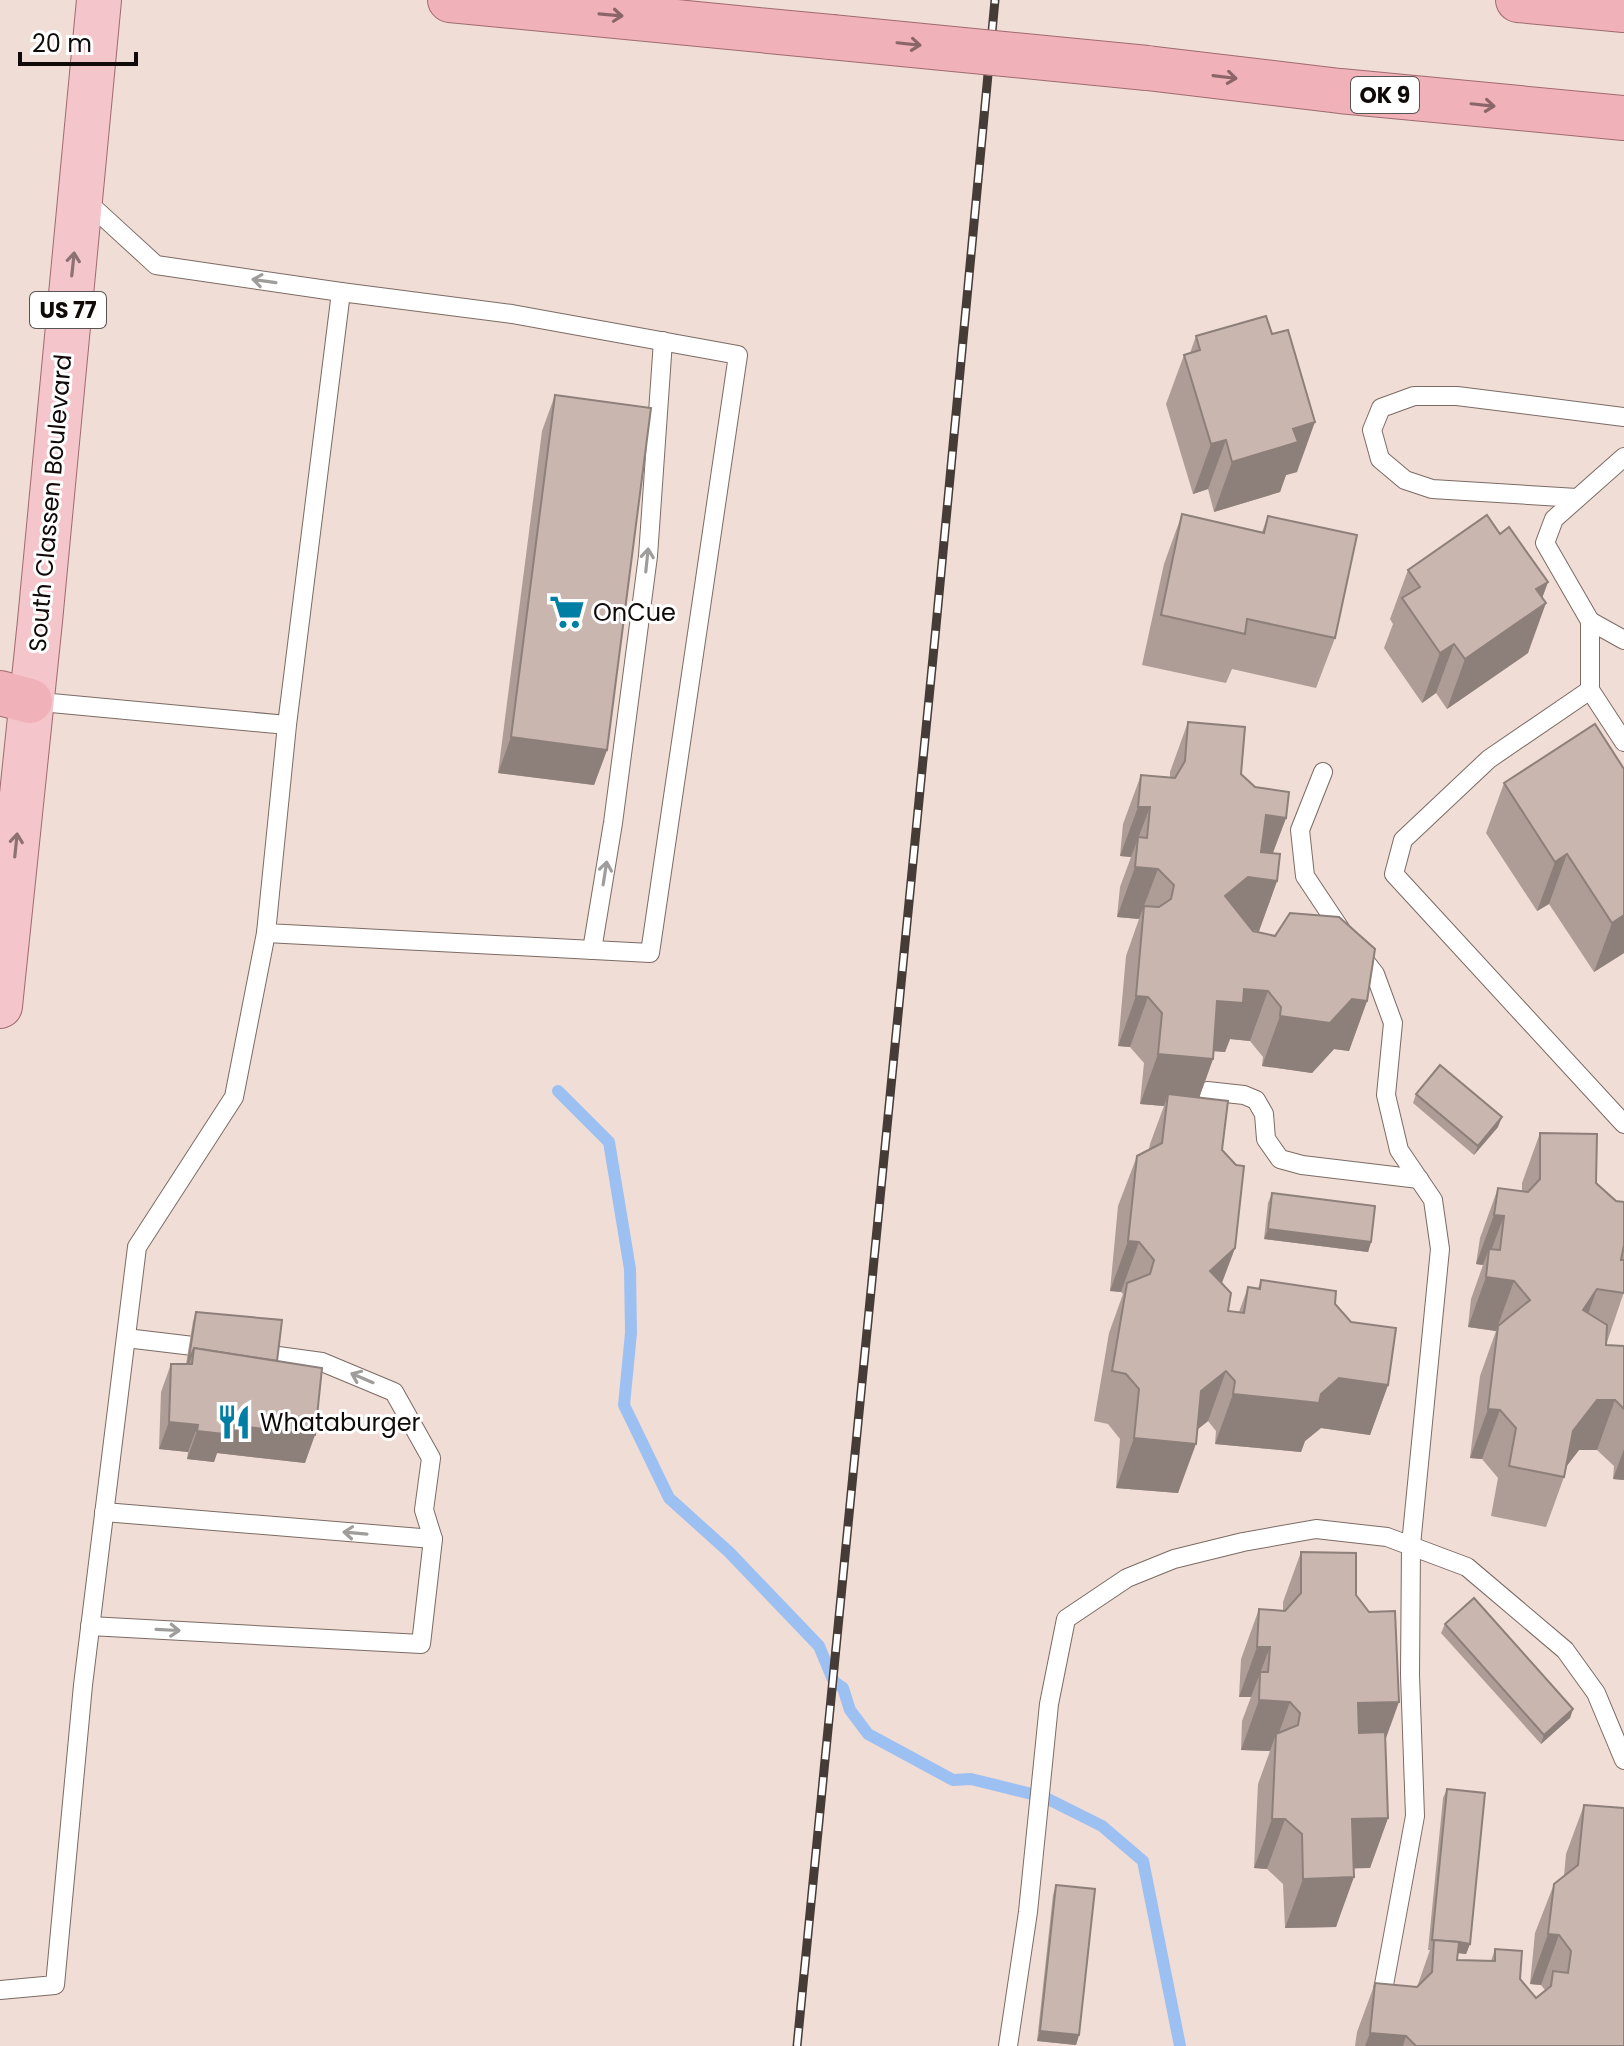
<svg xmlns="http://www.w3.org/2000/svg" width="1624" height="2046" font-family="Poppins,sans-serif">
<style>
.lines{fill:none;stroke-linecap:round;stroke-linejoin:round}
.stream{stroke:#9dc0f3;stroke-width:12}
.service-casing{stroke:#7b6b64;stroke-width:20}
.primary-casing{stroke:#9f6a6f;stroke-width:46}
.trunk-casing{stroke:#9f6a6f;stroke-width:46}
.service{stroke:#fff;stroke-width:18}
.primary{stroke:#f4c5ca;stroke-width:44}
.trunk{stroke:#f0b2b8;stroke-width:44}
.rail-casing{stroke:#453c38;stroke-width:9}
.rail{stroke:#fff;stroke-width:6;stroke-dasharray:18;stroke-linecap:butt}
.trunk-bridge-casing{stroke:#9f6a6f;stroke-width:46;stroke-linecap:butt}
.trunk-bridge{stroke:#f0b2b8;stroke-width:44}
.wall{fill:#ad9d96}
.shaded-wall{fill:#8d7f7a}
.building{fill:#c9b6af;stroke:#8d7f7a;stroke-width:2}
.oneway{stroke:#8b6669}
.oneway2{stroke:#8d7173}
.oneway3{stroke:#9f9d9c}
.labels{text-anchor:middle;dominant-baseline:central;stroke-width:6;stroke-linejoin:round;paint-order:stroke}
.shield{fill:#fff;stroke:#585452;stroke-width:2}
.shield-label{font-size:22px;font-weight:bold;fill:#100a08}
.street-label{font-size:24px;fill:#100a08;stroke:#fff}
.poi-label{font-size:24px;fill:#100a08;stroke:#fff;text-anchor:start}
</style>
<rect width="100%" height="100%" fill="#f0ddd5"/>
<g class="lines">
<!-- stream -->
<path class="stream" d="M558 1091 609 1142 630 1269 631 1333 624 1405 669 1498 729 1552 819 1646 834 1682 843 1688 850 1710 868 1734 953 1780 971 1779 1044 1797 1102 1826 1143 1861 1180 2046"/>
<!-- service casing -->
<g class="service-casing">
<g id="service">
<path d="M84 199 156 265 341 292"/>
<path d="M1624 457 1554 519 1545 543 1590 621V690L1624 742"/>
<path d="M1577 498 1432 489 1405 480 1380 459 1372 430 1381 408 1414 396H1457L1624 417"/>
<path d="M1590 621 1624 640"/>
<path d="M1590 690 1489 759 1403 840 1394 874 1624 1124"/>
<path d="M30 701 287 725 266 933 650 953 738 355 512 314 341 292 287 725"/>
<path d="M1323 772 1300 830 1305 876 1341 930 1375 974 1393 1023 1386 1095 1399 1150 1433 1200 1440 1249 1411 1545 1410 1675 1415 1816 1381 2001"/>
<path d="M592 950 613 823 648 556 663 341"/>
<path d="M1207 1091 1244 1095 1256 1100 1264 1114 1266 1139 1280 1159 1302 1165 1419 1179"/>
<path d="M126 1338 210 1348"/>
<path d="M104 1512 433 1539"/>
<path d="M90 1626 421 1644 433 1539 424 1510 431 1458 394 1392 322 1362 256 1353"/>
<path d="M0 1990 55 1985 83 1685 137 1247 234 1097 266 933"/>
<path d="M1008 2046 1028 1912 1049 1704 1066 1619 1127 1578 1174 1559 1243 1542 1316 1529 1387 1537 1467 1567 1565 1650 1596 1693 1624 1760"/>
</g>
</g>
<!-- primary casing -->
<g class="primary-casing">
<path id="primary" d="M0 1006 40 621 99 0"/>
</g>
<!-- trunk casing -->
<g class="trunk-casing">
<g id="trunk">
<path d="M450 0 831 37"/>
<path d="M1518 0 1624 10"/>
<path d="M1147 68 1340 91 1624 118"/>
<path d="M0 693 30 701"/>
</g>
</g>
<!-- service -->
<use href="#service" class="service"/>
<!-- primary -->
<use href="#primary" class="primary"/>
<!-- trunk -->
<use href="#trunk" class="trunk"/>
<!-- rail casing -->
<g class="rail-casing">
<path id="rail" d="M797 2046 935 637 995 0"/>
</g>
<!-- rail -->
<use href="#rail" class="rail"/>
<!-- trunk-bridge casing -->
<g class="trunk-bridge-casing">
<path id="trunk-bridge" d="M831 37 1147 68"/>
</g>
<!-- trunk-bridge -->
<use href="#trunk-bridge" class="trunk-bridge"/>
</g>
<!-- wall -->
<g class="wall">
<path d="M1196 336 1297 472 1286 475 1280 492 1214 512 1208 489 1193 494 1166 404 1184 355 1190 353Z"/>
<path d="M555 395 607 750 594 785 498 773 542 431Z"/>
<path d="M1182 514 1262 532 1268 516 1335 638 1316 688 1232 669 1226 683 1142 665 1164 564Z"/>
<path d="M1500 534 1548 582 1542 598 1528 653 1447 709 1436 693 1422 703 1384 648 1393 624 1390 619 1408 570Z"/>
<path d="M1188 722 1286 818 1273 853 1277 881 1259 931 1253 930 1367 1001 1349 1051 1334 1049 1312 1073 1262 1066 1263 1057 1250 1041 1230 1039 1225 1052 1213 1051V1059L1199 1098 1222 1150 1235 1248 1222 1283 1228 1311 1239 1312 1248 1287 1258 1288 1261 1280 1335 1304 1388 1385 1370 1435 1321 1428 1305 1441 1301 1452 1215 1444 1216 1431 1208 1421 1198 1429 1178 1493 1116 1488 1120 1439 1108 1424 1094 1421 1109 1333 1123 1294 1121 1292 1110 1291 1118 1206 1137 1156 1149 1149 1150 1144 1164 1106 1140 1104 1144 1063 1130 1047 1118 1046 1126 956 1139 919 1117 917 1120 887 1131 857 1120 856 1123 824 1141 775 1170 777V772Z"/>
<path d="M1624 769V953L1594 972 1549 904 1537 911 1486 833 1504 783Z"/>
<path d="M1416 1094 1498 1127 1474 1155 1413 1103Z"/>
<path d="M1540 1133 1616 1201 1624 1202V1292L1606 1345 1624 1346V1480L1613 1479 1614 1466 1597 1450H1579L1566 1467 1564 1477 1546 1527 1491 1516 1498 1478 1482 1459 1470 1458 1480 1376 1496 1331 1468 1327 1471 1299 1483 1265 1476 1264 1480 1238 1498 1188 1522 1191V1183Z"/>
<path d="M1272 1193 1371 1242 1368 1252 1264 1239 1268 1203Z"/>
<path d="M196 1312 277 1361 305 1463 217 1453 214 1462 187 1459 188 1452 159 1449 161 1392 171 1364H186L193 1321Z"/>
<path d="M1301 1552 1356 1595 1385 1741 1388 1818 1370 1868H1354L1336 1927 1285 1928 1283 1884 1267 1869 1254 1868 1258 1784 1270 1751 1241 1750 1242 1721 1251 1697H1239L1241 1659 1259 1609 1283 1611V1602Z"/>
<path d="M1445 1624 1573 1709 1570 1718 1541 1744 1441 1633Z"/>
<path d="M1447 1789 1470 1944 1466 1954 1458 1953 1457 1960 1491 1961 1495 1949 1536 1998 1545 1990 1541 1985 1530 1984 1535 1933 1554 1884 1564 1876 1566 1854 1584 1805 1624 2046H1355L1357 2032 1375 1983 1417 1987 1430 1950H1428L1443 1798Z"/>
<path d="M1056 1885 1079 2035 1076 2045 1037 2041 1053 1895Z"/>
</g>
<!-- shaded-wall -->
<g class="shaded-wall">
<path d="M1315 422 1297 472 1286 475 1280 492 1214 512 1232 462 1293 429Z"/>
<path d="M1226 440 1208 489 1193 494 1211 444Z"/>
<path d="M1548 582 1538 609 1546 603 1528 653 1447 709 1465 659 1536 589Z"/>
<path d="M1454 644 1436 693 1422 703 1440 653Z"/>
<path d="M511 737 607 750 594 785 498 773Z"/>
<path d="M1138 807H1150L1131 857 1120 856Z"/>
<path d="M1266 815 1286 818 1267 868 1248 865Z"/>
<path d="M1567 854 1549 904 1537 911 1555 862Z"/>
<path d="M1135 867 1158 869 1139 919 1117 917Z"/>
<path d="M1248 877 1277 881 1259 931 1230 927 1225 896Z"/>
<path d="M1624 915V953L1594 972 1612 923Z"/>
<path d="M1244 989 1268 991 1250 1041 1230 1039 1225 1052 1199 1050 1217 1001Z"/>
<path d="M1136 996 1148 997 1130 1047 1118 1046Z"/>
<path d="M1352 999 1367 1001 1349 1051 1334 1049 1312 1073 1262 1066 1280 1016Z"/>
<path d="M1158 1054 1213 1059 1195 1109 1168 1094 1164 1106 1140 1104Z"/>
<path d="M1502 1117 1498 1127 1474 1155 1478 1146Z"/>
<path d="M1494 1215 1504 1216 1488 1259 1489 1249 1483 1265 1476 1264Z"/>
<path d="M1268 1229 1371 1242 1368 1252 1264 1239Z"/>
<path d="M1128 1241 1139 1242 1121 1292 1110 1291Z"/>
<path d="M1235 1248 1216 1298 1210 1271Z"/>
<path d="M1486 1277 1514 1281 1496 1331 1468 1327Z"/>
<path d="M1597 1289 1579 1339 1583 1310Z"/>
<path d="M1226 1371 1208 1421 1183 1441 1201 1391Z"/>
<path d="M1339 1378 1388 1385 1370 1435 1321 1428 1305 1441 1301 1452 1215 1444 1233 1394H1321Z"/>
<path d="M1597 1400H1615L1597 1450H1579L1559 1476 1573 1431Z"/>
<path d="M1488 1409 1500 1410 1482 1459 1470 1458Z"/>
<path d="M169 1422 198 1425 188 1452 159 1449Z"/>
<path d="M223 1424 315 1435 305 1463 217 1453 214 1462 187 1459 197 1431Z"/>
<path d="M1134 1438 1196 1444 1178 1493 1116 1488Z"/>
<path d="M1624 1449V1480L1613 1479Z"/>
<path d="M1257 1647H1270L1251 1697H1239Z"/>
<path d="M1259 1700 1290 1702 1276 1741V1734L1270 1751 1241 1750Z"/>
<path d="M1399 1702 1381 1752 1340 1753 1358 1703Z"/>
<path d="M1573 1709 1570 1718 1541 1744 1544 1735Z"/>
<path d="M1388 1818 1370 1868 1334 1869 1352 1819Z"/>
<path d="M1272 1819H1285L1267 1869 1254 1868Z"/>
<path d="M1354 1877 1336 1927 1285 1928 1303 1879Z"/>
<path d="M1548 1934 1559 1935 1541 1985 1530 1984Z"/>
<path d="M1434 1940 1470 1944 1466 1954 1433 1950Z"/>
<path d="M1040 2031 1079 2035 1076 2045 1037 2041Z"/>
<path d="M1370 2033 1406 2036 1403 2046H1365Z"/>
</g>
<!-- building -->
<g class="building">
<path d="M1266 316 1272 334 1288 330 1315 422 1293 429 1298 442 1232 462 1226 440 1211 444 1184 355 1200 350 1196 336Z"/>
<path d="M555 395 651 408 607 750 511 737Z"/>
<path d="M1182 514 1264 533 1268 516 1357 535 1335 638 1247 619 1245 634 1161 615Z"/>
<path d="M1487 515 1500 534 1509 527 1548 582 1536 589 1546 603 1465 659 1454 644 1440 653 1402 598 1420 587 1408 570Z"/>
<path d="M1188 722 1245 727 1241 774 1255 787 1289 792 1286 818 1266 815 1261 852 1280 854 1277 881 1248 877 1225 896 1253 931 1275 936 1290 913 1339 917 1375 949 1367 1001 1352 999 1330 1023 1280 1016 1281 1007 1268 991 1244 989 1243 1003 1217 1001 1213 1059 1158 1054 1162 1013 1148 997 1136 996 1144 906 1159 907 1171 899 1174 885 1158 869 1135 867 1138 837 1147 838 1150 807H1138L1141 775 1175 778 1185 761Z"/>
<path d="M1595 724 1624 769V915L1612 923 1567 854 1555 862 1504 783Z"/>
<path d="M1440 1065 1502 1117 1478 1146 1416 1094Z"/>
<path d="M1168 1094 1228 1101 1222 1150 1236 1165 1244 1166 1235 1248 1210 1271 1231 1293 1228 1311 1244 1313 1248 1287 1260 1289 1261 1280 1336 1291 1335 1304 1351 1322 1396 1328 1388 1385 1339 1378 1321 1394 1319 1403 1233 1394 1235 1381 1226 1371 1201 1391 1196 1444 1134 1438 1139 1389 1126 1374 1112 1371 1127 1283 1150 1274 1154 1260 1139 1242 1128 1241 1137 1156 1162 1143Z"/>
<path d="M1540 1133 1597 1134 1596 1183 1616 1201 1624 1202V1245L1621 1260H1624V1293L1597 1289 1583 1310 1607 1325 1606 1345 1624 1346V1409L1615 1400H1597L1573 1431 1564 1477 1509 1466 1516 1428 1500 1410 1488 1409 1498 1326 1530 1300 1514 1281 1486 1277 1489 1249 1500 1250 1504 1216 1494 1215 1498 1188 1528 1192 1540 1179Z"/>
<path d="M1272 1193 1375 1206 1371 1242 1268 1229Z"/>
<path d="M196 1312 282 1320 277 1361 194 1348 188 1364Z"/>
<path d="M194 1348 322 1368 315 1435 223 1424 224 1434 197 1431 198 1425 169 1422 171 1364H192Z"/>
<path d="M1301 1552 1356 1553V1595L1369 1612 1395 1611 1399 1702 1358 1703 1359 1733 1385 1732 1388 1818 1352 1819 1354 1877 1303 1879 1302 1834 1285 1819H1272L1276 1734 1298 1725 1300 1713 1290 1702 1259 1700 1260 1672H1268L1270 1647H1257L1259 1609 1285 1611 1301 1593Z"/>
<path d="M1474 1598 1573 1709 1544 1735 1445 1624Z"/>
<path d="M1447 1789 1485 1793 1470 1944 1459 1942 1432 1940Z"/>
<path d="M1584 1805 1624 1808V2046H1416L1406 2036 1370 2033 1375 1983 1417 1987 1432 1972 1434 1940 1459 1942 1457 1960 1495 1961V1949L1522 1951 1520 1979 1536 1998 1551 1986 1553 1971 1568 1973 1571 1951 1559 1935 1548 1934 1554 1884 1578 1865Z"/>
<path d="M1056 1885 1095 1889 1079 2035 1040 2031Z"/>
</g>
<!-- one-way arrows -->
<defs><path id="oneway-shaft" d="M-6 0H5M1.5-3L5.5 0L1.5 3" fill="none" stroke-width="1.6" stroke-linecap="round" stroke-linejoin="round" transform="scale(2)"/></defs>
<g class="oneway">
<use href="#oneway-shaft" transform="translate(611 15) rotate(5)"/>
<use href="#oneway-shaft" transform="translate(909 44) rotate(6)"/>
<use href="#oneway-shaft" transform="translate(1225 77) rotate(7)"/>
<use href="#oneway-shaft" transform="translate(1483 105) rotate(6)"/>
</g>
<g class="oneway2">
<use href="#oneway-shaft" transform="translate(73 264) rotate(-84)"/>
<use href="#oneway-shaft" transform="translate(16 845) rotate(-84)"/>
</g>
<g class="oneway3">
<use href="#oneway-shaft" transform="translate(264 281) rotate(-172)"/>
<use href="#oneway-shaft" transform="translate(647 560) rotate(-84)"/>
<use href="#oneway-shaft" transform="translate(605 873) rotate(-81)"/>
<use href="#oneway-shaft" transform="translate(362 1378) rotate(-157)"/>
<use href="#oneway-shaft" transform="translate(355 1533) rotate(-175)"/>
<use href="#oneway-shaft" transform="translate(168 1630) rotate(3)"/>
</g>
<!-- icons -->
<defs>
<g id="supermarket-bare" transform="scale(2.76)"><path d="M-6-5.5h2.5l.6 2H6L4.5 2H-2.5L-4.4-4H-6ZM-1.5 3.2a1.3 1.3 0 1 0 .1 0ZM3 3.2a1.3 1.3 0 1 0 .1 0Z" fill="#017ea4" stroke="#fff" stroke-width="2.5" paint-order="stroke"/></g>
<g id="restaurant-bare" transform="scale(2.76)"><path d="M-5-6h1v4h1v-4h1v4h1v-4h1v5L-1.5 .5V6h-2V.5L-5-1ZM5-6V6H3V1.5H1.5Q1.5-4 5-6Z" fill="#017ea4" stroke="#fff" stroke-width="2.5" paint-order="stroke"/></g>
</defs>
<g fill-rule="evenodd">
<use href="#supermarket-bare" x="567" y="612"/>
<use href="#restaurant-bare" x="234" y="1422"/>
</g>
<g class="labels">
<!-- shield labels -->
<g class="shield">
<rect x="1351" y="77" width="68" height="36" rx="6"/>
<rect x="30" y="292" width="76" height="36" rx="6"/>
</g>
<g class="shield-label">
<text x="1385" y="95">OK 9</text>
<text x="68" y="310">US 77</text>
</g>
<!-- street labels -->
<g class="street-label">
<text transform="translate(50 503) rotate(-85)">South Classen Boulevard</text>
</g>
<!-- poi labels -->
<g class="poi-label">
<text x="593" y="612">OnCue</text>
<text x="260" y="1422">Whataburger</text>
</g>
</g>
<!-- scale -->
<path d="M20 52v12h116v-12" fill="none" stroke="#100a08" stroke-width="4"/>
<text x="32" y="52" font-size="24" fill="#100a08" stroke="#ffffff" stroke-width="6" paint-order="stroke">20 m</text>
</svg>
